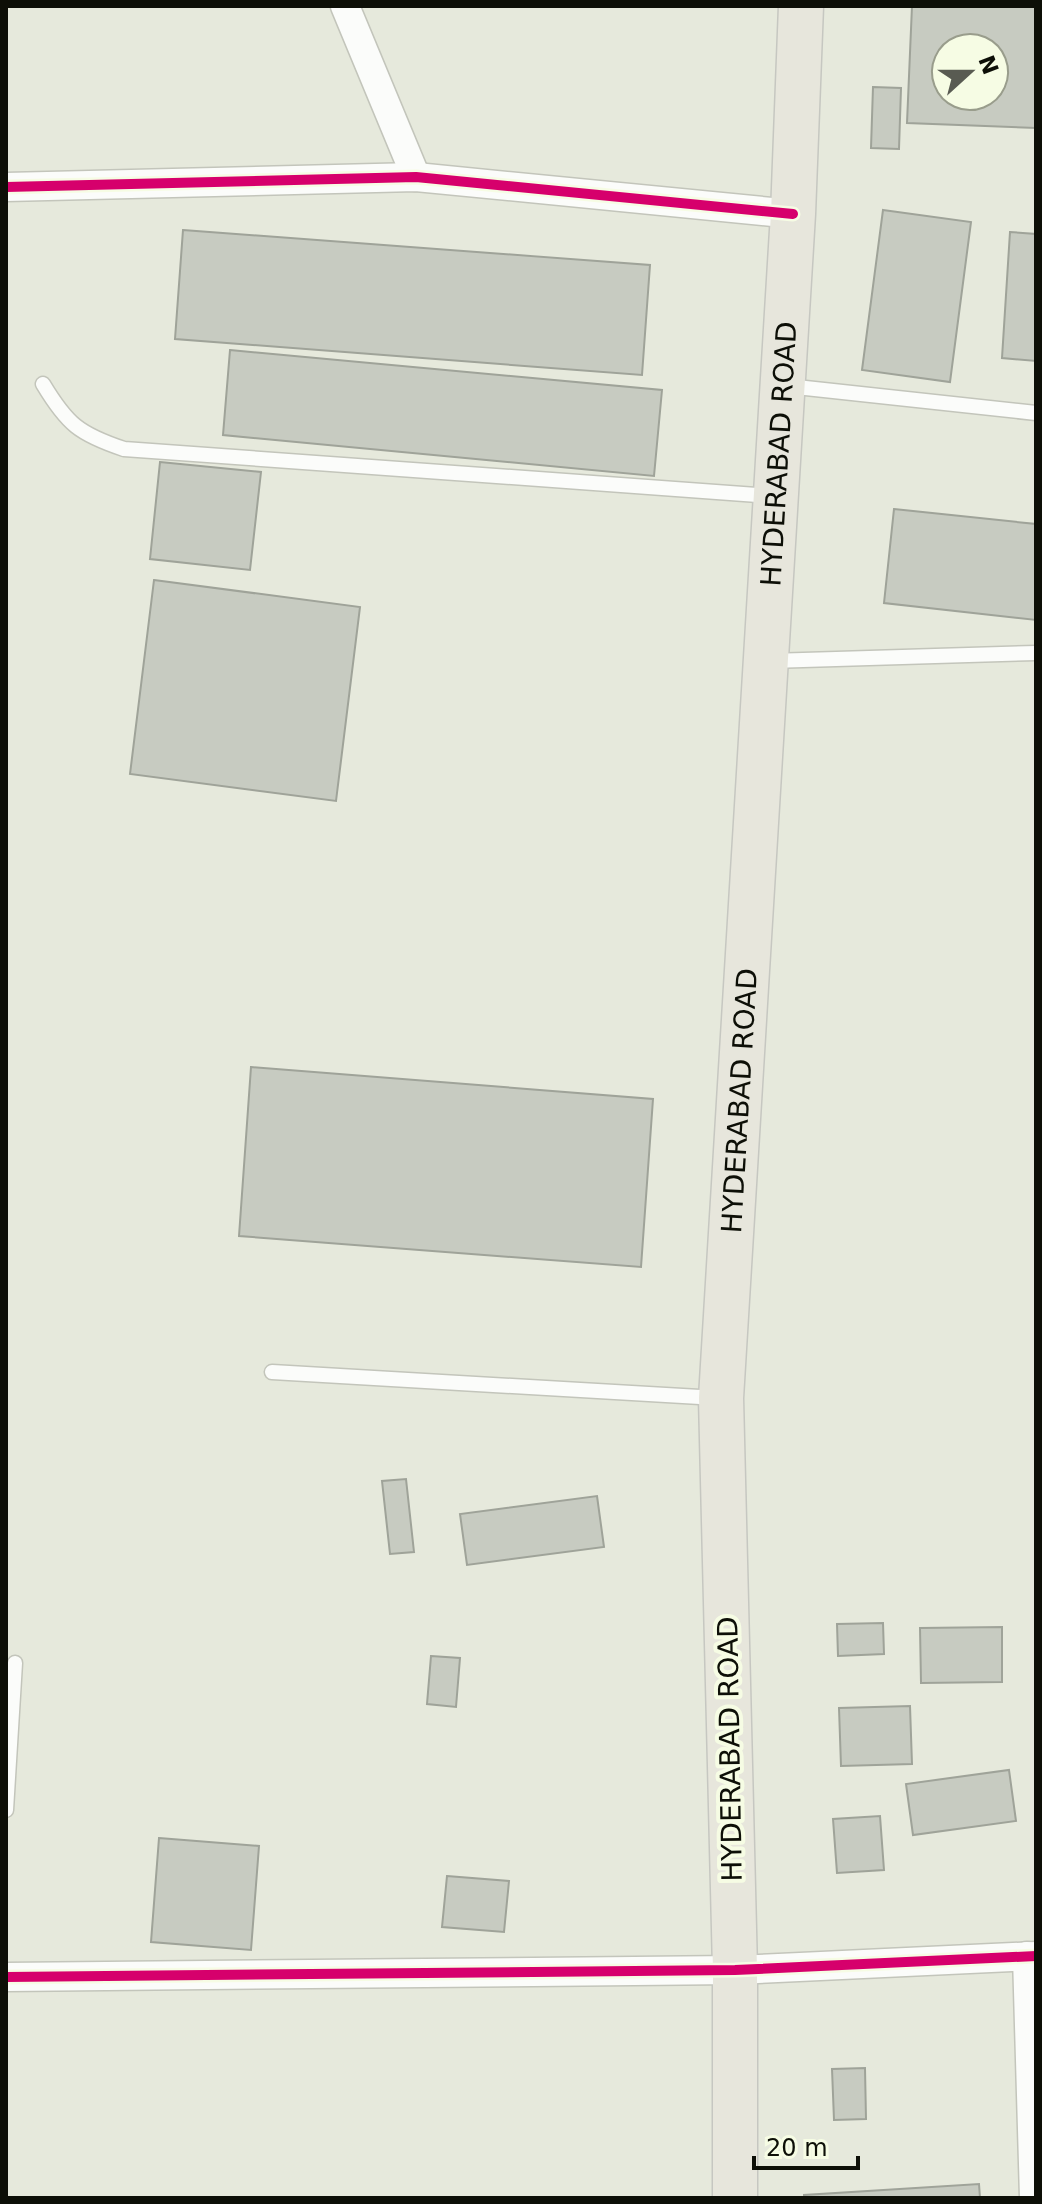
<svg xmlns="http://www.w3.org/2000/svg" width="1042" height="2204" font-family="'DejaVu Sans',sans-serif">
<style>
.building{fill:#c7cbc1;stroke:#9fa399;stroke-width:2;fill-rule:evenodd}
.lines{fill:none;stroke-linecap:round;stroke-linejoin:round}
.service-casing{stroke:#c3c5bb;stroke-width:17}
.minor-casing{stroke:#c3c5bb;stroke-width:31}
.primary-casing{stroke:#c6c7c1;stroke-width:47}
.service{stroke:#fbfcfa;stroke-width:14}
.minor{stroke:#fbfcfa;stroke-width:28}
.primary{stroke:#e7e6dc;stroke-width:44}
.cycleway-casing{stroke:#f6fce4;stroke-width:15}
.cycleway{stroke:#d6006c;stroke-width:10}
.labels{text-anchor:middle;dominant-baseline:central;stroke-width:8;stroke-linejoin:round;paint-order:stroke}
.street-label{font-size:28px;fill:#0d0f07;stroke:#f6fce4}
</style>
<rect width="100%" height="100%" fill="#e6e9dc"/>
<!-- building -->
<g class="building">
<path d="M912 6H1036V128L907 123ZM946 48H994V96H946Z"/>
<path d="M873 87 901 88 899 149 871 148Z"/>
<path d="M883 210 971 222 950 382 862 370Z"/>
<path d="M183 230 650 265 642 375 175 339Z"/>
<path d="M1010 232 1036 234V361L1002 358Z"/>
<path d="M230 350 662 390 654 476 223 435Z"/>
<path d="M160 462 261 472 250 570 150 559Z"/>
<path d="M894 509 1036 524V620L884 603Z"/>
<path d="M154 580 360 607 336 801 130 774Z"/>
<path d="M251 1067 653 1099 641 1267 239 1236Z"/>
<path d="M406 1479 414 1552 390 1554 382 1481Z"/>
<path d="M597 1496 604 1547 467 1565 460 1514Z"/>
<path d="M883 1623 884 1654 838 1656 837 1624Z"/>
<path d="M1002 1627V1682L921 1683 920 1628Z"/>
<path d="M431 1656 460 1658 456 1707 427 1704Z"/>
<path d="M910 1706 912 1764 841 1766 839 1708Z"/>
<path d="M1009 1770 1016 1821 913 1835 906 1784Z"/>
<path d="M880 1816 884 1870 837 1873 833 1819Z"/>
<path d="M159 1838 259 1846 251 1950 151 1942Z"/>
<path d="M447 1876 509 1881 504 1932 442 1927Z"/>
<path d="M865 2068 866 2119 834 2120 832 2069Z"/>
<path d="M979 2184 980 2198H804V2195Z"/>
</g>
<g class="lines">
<!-- service casing -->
<g class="service-casing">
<g id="service">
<path d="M43 384C67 424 79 434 124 449L772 496"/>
<path d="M787 386 1036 413"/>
<path d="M770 661 1036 653"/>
<path d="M272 1372 717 1398"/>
<path d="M6 1810 15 1663"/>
</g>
</g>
<!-- minor casing -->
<g class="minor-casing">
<g id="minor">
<path d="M345 6 416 177"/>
<path d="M6 187 416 177 793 214"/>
<path d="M1027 1956 1034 2198"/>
<path d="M6 1977 735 1970 1036 1956"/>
</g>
</g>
<!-- primary casing -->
<g class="primary-casing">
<g id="primary">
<path id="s1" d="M735 2198V1970L721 1398 793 214 801 6"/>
</g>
</g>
<!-- service -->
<use href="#service" class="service"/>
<!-- minor -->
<use href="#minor" class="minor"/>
<!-- primary -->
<use href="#primary" class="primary"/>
<!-- cycleway casing -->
<g class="cycleway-casing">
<g id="cycleway">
<path d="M6 187 416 177 793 214"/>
<path d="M6 1977 735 1970 1036 1956"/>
</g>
</g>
<!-- cycleway -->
<use href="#cycleway" class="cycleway"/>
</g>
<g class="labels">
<!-- street labels -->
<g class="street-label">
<text stroke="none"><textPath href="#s1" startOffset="1746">HYDERABAD ROAD</textPath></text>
<text stroke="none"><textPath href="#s1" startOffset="1098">HYDERABAD ROAD</textPath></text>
<text transform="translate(730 1749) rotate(-91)">HYDERABAD ROAD</text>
</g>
</g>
<!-- border -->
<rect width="1042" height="2204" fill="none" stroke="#0d0f07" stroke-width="16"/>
<!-- north arrow -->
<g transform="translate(970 72) rotate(69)"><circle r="38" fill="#f6fce4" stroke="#999d8c" stroke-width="2"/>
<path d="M0-6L14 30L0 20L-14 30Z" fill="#595b52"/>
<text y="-12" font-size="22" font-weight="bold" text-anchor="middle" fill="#0d0f07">N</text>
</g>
<!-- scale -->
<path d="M754 2156v12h104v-12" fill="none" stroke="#0d0f07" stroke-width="4"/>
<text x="766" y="2156" font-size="24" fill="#0d0f07" stroke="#f6fce4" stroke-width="6" paint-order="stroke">20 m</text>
</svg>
